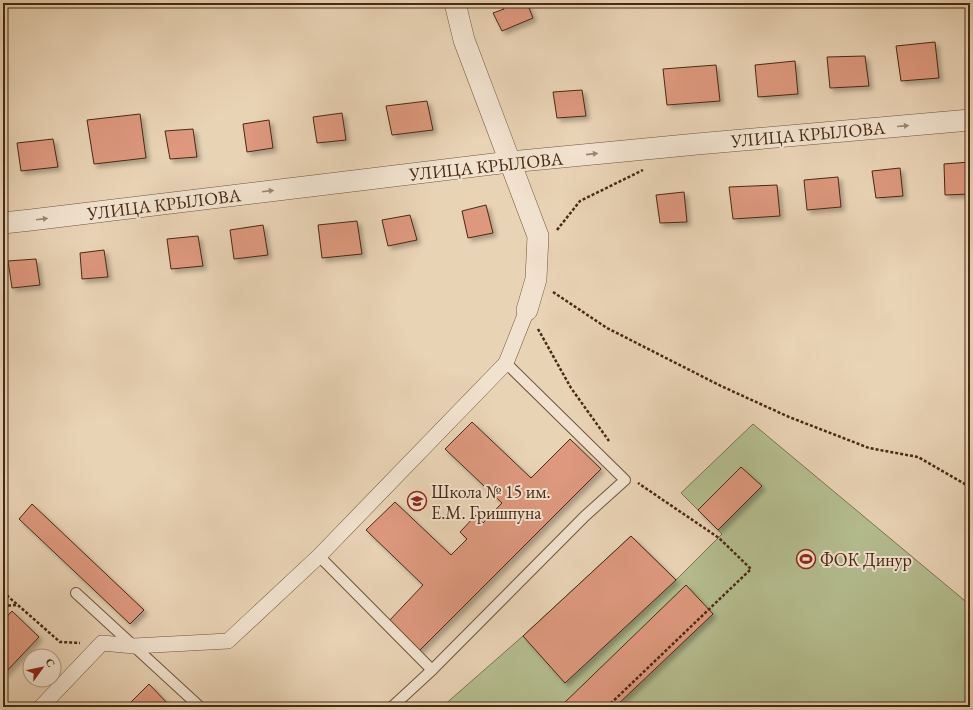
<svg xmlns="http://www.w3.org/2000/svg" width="973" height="710" font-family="'EB Garamond',serif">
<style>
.green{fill:#b4bd8f;stroke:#7e7350}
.building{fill:#dd987d;stroke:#492912;filter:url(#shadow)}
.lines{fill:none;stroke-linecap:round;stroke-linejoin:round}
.service-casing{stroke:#71543b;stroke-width:12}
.pedestrian-casing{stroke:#71543b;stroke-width:16}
.minor-casing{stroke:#71543b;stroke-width:22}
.path{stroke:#492912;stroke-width:2.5;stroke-dasharray:3 2;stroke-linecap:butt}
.service{stroke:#f1e2cf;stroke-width:10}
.pedestrian{stroke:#f1e2cf;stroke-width:15}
.minor{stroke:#f1e2cf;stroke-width:21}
.oneway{fill:#9d8670}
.labels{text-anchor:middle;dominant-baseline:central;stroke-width:4;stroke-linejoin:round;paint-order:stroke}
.street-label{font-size:18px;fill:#492912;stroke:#f1e2cf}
.poi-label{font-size:18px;fill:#492912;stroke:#f1e2cf;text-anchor:start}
</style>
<defs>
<filter id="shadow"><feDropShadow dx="3.5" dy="3.5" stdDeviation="2" flood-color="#0004"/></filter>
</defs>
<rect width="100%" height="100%" fill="#e9d3b5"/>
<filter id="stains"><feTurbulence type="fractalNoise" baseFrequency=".005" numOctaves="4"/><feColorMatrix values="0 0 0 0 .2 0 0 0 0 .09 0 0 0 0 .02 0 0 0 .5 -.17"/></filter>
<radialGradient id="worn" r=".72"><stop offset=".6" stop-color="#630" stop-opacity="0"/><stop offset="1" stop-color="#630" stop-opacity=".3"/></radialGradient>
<!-- green -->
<path class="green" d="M753 424 970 605V707H442L523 636 631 536 676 580 722 534 681 493Z"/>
<!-- building -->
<g class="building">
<path d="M501 3H527L533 18 502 31 493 13 504 9Z"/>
<path d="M935 42 939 78 901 81 896 46Z"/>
<path d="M865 56 869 86 830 88 827 57Z"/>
<path d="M795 61 798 94 758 97 755 65Z"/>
<path d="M716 65 720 101 667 105 663 69Z"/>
<path d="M582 90 586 116 557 118 553 92Z"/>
<path d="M427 101 433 130 392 135 386 106Z"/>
<path d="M342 113 346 140 317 143 313 117Z"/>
<path d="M140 114 146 158 94 164 87 120Z"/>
<path d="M269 120 273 148 247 152 243 124Z"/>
<path d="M193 129 197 157 170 159 165 131Z"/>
<path d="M53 139 58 167 21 171 17 143Z"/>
<path d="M970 162V194L945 195 944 164Z"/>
<path d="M900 168 903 196 876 198 872 171Z"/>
<path d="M838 177 841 207 807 210 804 180Z"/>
<path d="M777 185 780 216 733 219 729 187Z"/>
<path d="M684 192 687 222 660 223 656 195Z"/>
<path d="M486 205 493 233 468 238 462 211Z"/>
<path d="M410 215 417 240 388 246 382 220Z"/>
<path d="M357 221 362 254 322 258 318 225Z"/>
<path d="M263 225 268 255 234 259 230 230Z"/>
<path d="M198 236 203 266 171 269 167 239Z"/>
<path d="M104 250 108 277 82 279 80 253Z"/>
<path d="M36 259 40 285 12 288 8 261Z"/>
<path d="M472 422 531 478 570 439 601 469 419 651 388 622 423 585 366 530 395 502 451 555 467 539 460 532 476 515 483 523 502 503 445 449Z"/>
<path d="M741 467 762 486 718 530 698 510Z"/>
<path d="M32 504 144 610 130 624 19 519Z"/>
<path d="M631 536 676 580 565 683 523 636Z"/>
<path d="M686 585 713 614 615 707H560Z"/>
<path d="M12 611 39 637 3 675V621Z"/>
<path d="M149 684 171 707H126Z"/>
</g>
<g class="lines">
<!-- service casing -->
<g class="service-casing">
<g id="service">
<path d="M319 556 432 670"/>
<path d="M76 593 200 707"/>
<path d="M392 707 432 670 585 516 625 480 506 363"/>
</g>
</g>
<!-- pedestrian casing -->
<g class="pedestrian-casing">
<path id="pedestrian" d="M41 707 102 643 134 646 228 641 319 556 506 363 527 310"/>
</g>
<!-- minor casing -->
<g class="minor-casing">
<g id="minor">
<path d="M455 3 464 40 538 236 536 279 527 310"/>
<path d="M3 223 31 220 510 162 697 144 970 120"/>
</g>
</g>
<!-- path -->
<g class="path">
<path d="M557 230 580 201 643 170"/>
<path d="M553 292 607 328 721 386 789 417 869 448 918 457 970 487"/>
<path d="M538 329 571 388 609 441"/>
<path d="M3 592 60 642 80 643"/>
<path d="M3 606 16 605"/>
<path d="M607 707 751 569 719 538 638 483"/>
</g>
<!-- service -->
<use href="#service" class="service"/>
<!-- pedestrian -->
<use href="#pedestrian" class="pedestrian"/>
<!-- minor -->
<use href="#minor" class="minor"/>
</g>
<!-- one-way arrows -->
<defs><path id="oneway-solid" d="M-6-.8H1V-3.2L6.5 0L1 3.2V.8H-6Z"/></defs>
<g class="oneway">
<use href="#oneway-solid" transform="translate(903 126) rotate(-5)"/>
<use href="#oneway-solid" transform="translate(592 154) rotate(-6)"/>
<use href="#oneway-solid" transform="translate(268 191) rotate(-7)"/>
<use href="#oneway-solid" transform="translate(42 219) rotate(-7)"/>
</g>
<!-- icons -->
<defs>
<g id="school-ring" transform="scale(1)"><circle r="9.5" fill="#f1e2cf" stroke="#8f2418" stroke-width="1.5"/><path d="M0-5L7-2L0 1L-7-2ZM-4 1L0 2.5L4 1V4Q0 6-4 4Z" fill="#8f2418"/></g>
<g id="stadium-ring" transform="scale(1)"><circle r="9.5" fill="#f1e2cf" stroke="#8f2418" stroke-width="1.5"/><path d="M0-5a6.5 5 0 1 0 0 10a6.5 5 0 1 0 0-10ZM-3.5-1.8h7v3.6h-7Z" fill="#8f2418"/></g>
</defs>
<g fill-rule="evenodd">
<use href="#school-ring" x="417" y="501"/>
<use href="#stadium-ring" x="806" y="559"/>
</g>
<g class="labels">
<!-- street labels -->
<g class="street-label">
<text transform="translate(808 134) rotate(-5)">УЛИЦА КРЫЛОВА</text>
<text transform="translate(486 166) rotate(-6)">УЛИЦА КРЫЛОВА</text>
<text transform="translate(164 204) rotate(-7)">УЛИЦА КРЫЛОВА</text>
</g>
<!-- poi labels -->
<g class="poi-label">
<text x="431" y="491">Школа № 15 им.<tspan x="431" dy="21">Е.М. Гришпуна</tspan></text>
<text x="820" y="559">ФОК Динур</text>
</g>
</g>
<!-- margin -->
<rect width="973" height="710" fill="none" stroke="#e9d3b5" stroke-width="16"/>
<rect x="4" y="4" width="965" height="702" fill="none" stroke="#492912" stroke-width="2"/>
<rect x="8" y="8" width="957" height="694" fill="none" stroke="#492912"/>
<!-- north arrow -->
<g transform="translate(42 668) rotate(57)"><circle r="19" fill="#f1e2cf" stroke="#ae9883"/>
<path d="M0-3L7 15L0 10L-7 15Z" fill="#8f2418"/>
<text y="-6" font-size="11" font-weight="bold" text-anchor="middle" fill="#492912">С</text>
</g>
<rect width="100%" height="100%" filter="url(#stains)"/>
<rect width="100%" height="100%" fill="url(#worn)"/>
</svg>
